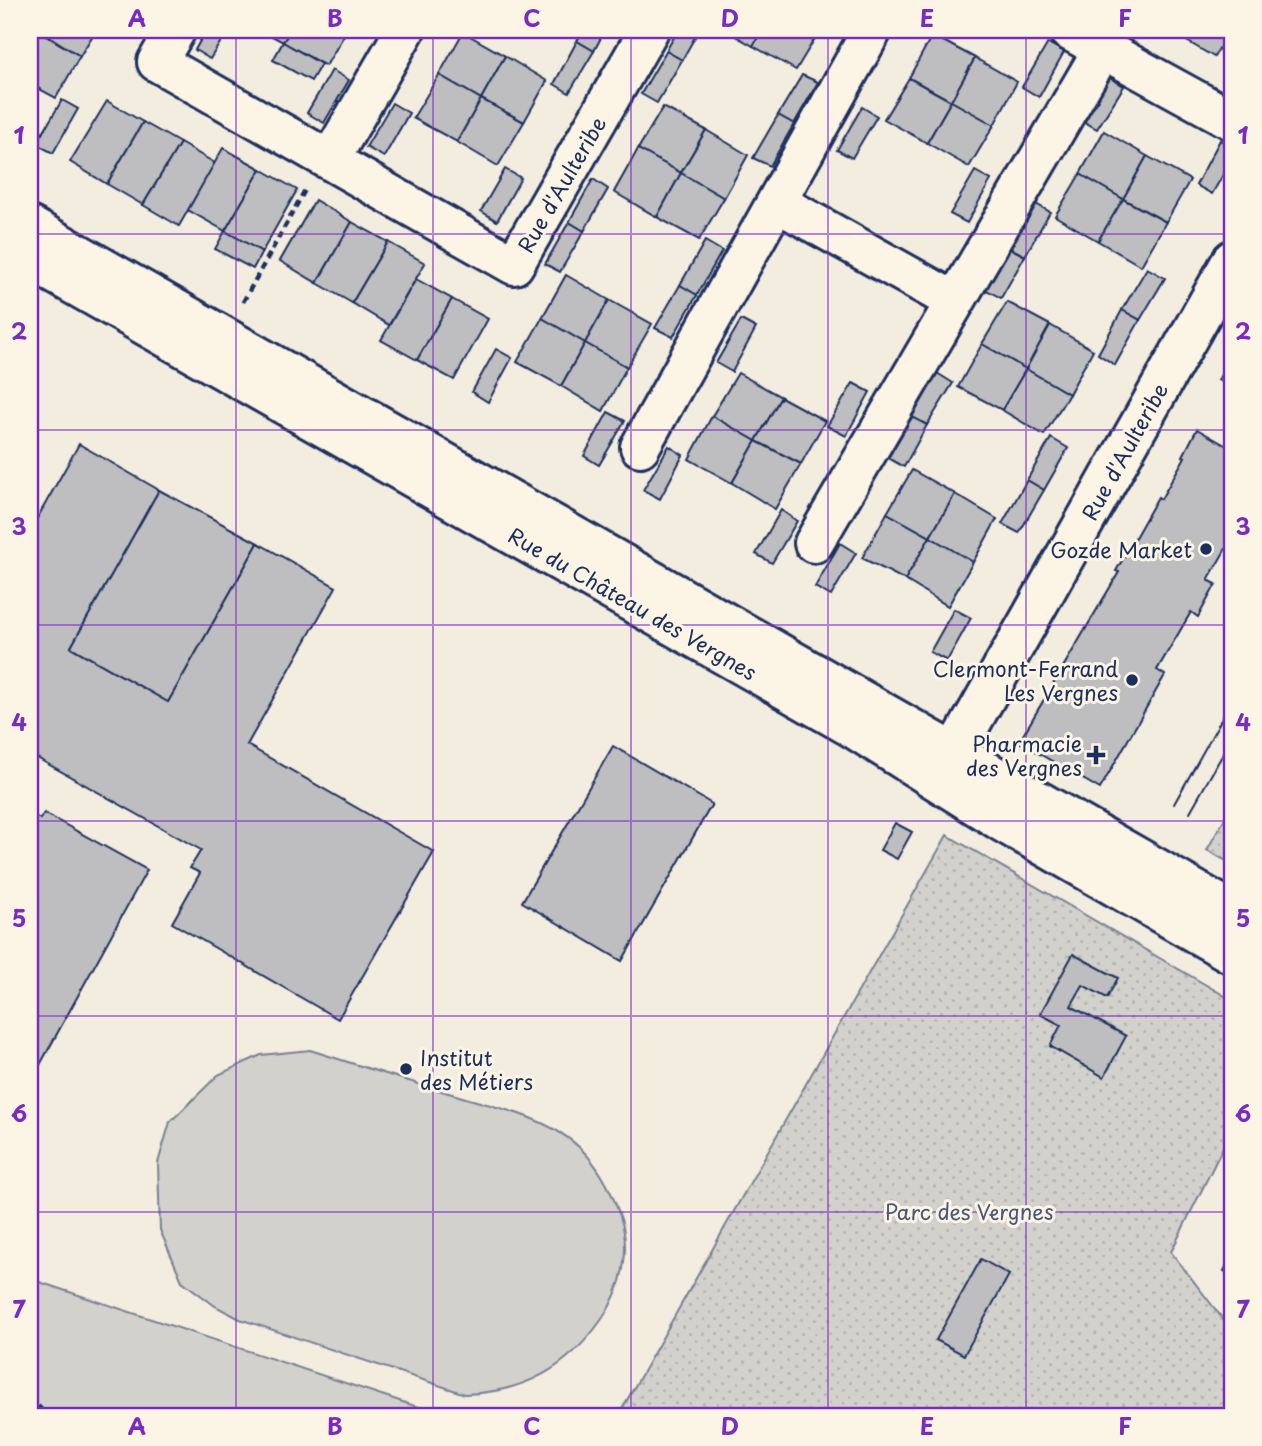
<svg xmlns="http://www.w3.org/2000/svg" width="1262" height="1446" font-family="'Playpen Sans',sans-serif">
<style>
.green{fill:#d3d1cc;stroke:#778095;stroke-width:2}
.park{fill:url(#park-dots);stroke:#778095;stroke-width:2}
.building{fill:#bebec0;stroke:#1b2f5e;stroke-width:2}
.lines{fill:none;stroke-linecap:round;stroke-linejoin:round}
.minor-casing{stroke:#1b2f5e;stroke-width:44}
.secondary-casing{stroke:#1b2f5e;stroke-width:44}
.path{stroke:#1b2f5e;stroke-width:4.5;stroke-dasharray:7 5;stroke-linecap:butt}
.minor{stroke:#fcf5e5;stroke-width:38}
.secondary{stroke:#fcf5e5;stroke-width:38}
.tram{stroke:#1b2f5e;stroke-width:2}
.grid{fill:none;stroke:#7b2cbf;stroke-width:2;stroke-opacity:0.55}
.poi-dot{fill:#1b2f5e;stroke:#fcf5e5;stroke-width:2.5}
.labels{text-anchor:middle;dominant-baseline:central;stroke-width:6;stroke-linejoin:round;paint-order:stroke}
.street-label{font-size:21px;fill:#1b2f5e;stroke:#fcf5e5}
.poi-label{font-size:21px;fill:#1b2f5e;stroke:#fcf5e5;text-anchor:end}
.park-label{font-size:21px;fill:#49587a;stroke:#fcf5e5}
.neatline{fill:none;stroke:#7b2cbf;stroke-width:2.5}
.grid-label{font-size:23px;text-anchor:middle;font-weight:bold;fill:#7b2cbf}
</style>
<defs>
<pattern id="park-dots" width="8" height="8" patternUnits="userSpaceOnUse" patternTransform="scale(1.75)"><rect width="8" height="8" fill="#d3d1cc"/><path d="M2 2h.1M6 6h.1" fill="none" stroke="#b5b4b2" stroke-width="1.8" stroke-linecap="round"/></pattern>
</defs>
<rect width="100%" height="100%" fill="#f3ede0"/>
<filter id="ink" filterUnits="userSpaceOnUse"><feTurbulence type="fractalNoise" baseFrequency=".0143" numOctaves="2"/><feDisplacementMap in="SourceGraphic" scale="14" xChannelSelector="R" yChannelSelector="G"/><feConvolveMatrix kernelMatrix="1 2 1 2 8 2 1 2 1" color-interpolation-filters="sRGB"/></filter>
<g filter="url(#ink)">
<!-- green -->
<g class="green">
<path d="M310 1050C357 1065 404 1080 452 1094 494 1107 550 1117 582 1150 600 1168 611 1190 619 1213 632 1248 623 1288 602 1319 568 1368 525 1392 465 1394L240 1319 215 1306 182 1281 160 1230 158 1163 170 1122 218 1075 261 1055Z"/>
<path d="M30 1279 445 1416H30Z"/>
</g>
<!-- park -->
<g class="park">
<path d="M1232 805V864L1207 850Z"/>
<path d="M947 835 1232 1000V1129L1171 1252 1232 1331V1416H618Z"/>
</g>
<!-- building -->
<g class="building">
<path d="M30 30 38 31 30 47Z"/>
<path d="M39 30H96L80 56Z"/>
<path d="M206 30H228L210 59 195 50Z"/>
<path d="M261 30H291L283 42Z"/>
<path d="M291 30H347L326 66 283 42Z"/>
<path d="M583 30H605L594 51 577 41Z"/>
<path d="M678 30H699L682 60 666 51Z"/>
<path d="M725 30H763L753 46Z"/>
<path d="M763 30H820L796 70 753 46Z"/>
<path d="M1167 30H1182L1178 36Z"/>
<path d="M1182 30H1230L1214 57 1178 36Z"/>
<path d="M1230 30H1232V42L1225 38Z"/>
<path d="M38 31 80 56 56 98 30 84V47Z"/>
<path d="M463 32 505 56 481 99 439 75Z"/>
<path d="M932 35 975 58 951 101 909 78Z"/>
<path d="M577 41 594 51 569 93 554 84Z"/>
<path d="M283 42 321 64 311 81 273 60Z"/>
<path d="M1048 43 1064 52 1039 97 1022 87Z"/>
<path d="M666 51 682 60 657 103 641 94Z"/>
<path d="M505 56 547 81 524 122 481 99Z"/>
<path d="M975 58 1017 82 994 125 951 101Z"/>
<path d="M332 70 349 80 324 123 307 113Z"/>
<path d="M439 75 481 99 457 142 413 118Z"/>
<path d="M802 75 818 82 794 124 778 115Z"/>
<path d="M1106 76 1124 86 1097 129 1081 120Z"/>
<path d="M909 78 951 101 927 143 884 119Z"/>
<path d="M481 99 524 122 498 166 457 142Z"/>
<path d="M62 100 78 109 53 153 36 144Z"/>
<path d="M107 101 143 122 107 184 70 162Z"/>
<path d="M951 101 994 125 969 167 927 143Z"/>
<path d="M392 103 409 113 384 157 366 147Z"/>
<path d="M663 107 706 130 681 173 638 149Z"/>
<path d="M862 107 877 116 852 158 837 150Z"/>
<path d="M778 115 794 124 770 166 753 158Z"/>
<path d="M143 122 180 143 143 205 107 184Z"/>
<path d="M706 130 748 155 724 198 681 173Z"/>
<path d="M1104 131 1147 156 1123 199 1080 174Z"/>
<path d="M1220 140 1232 147V159L1212 194 1196 185Z"/>
<path d="M180 143 215 163 179 226 143 205Z"/>
<path d="M223 148 261 169 225 231 188 210Z"/>
<path d="M638 149 681 173 657 217 614 192Z"/>
<path d="M1147 156 1190 180 1166 222 1123 199Z"/>
<path d="M261 169 297 190 262 252 225 231Z"/>
<path d="M505 169 521 178 497 221 481 211Z"/>
<path d="M975 171 991 180 967 223 950 214Z"/>
<path d="M681 173 724 198 699 240 657 217Z"/>
<path d="M1080 174 1123 199 1098 241 1055 216Z"/>
<path d="M593 179 608 189 584 231 569 222Z"/>
<path d="M1123 199 1166 222 1141 266 1098 241Z"/>
<path d="M315 200 352 222 317 283 280 261Z"/>
<path d="M1034 203 1050 212 1025 256 1008 247Z"/>
<path d="M352 222 388 242 352 303 317 283Z"/>
<path d="M569 222 584 231 560 272 545 264Z"/>
<path d="M225 231 262 252 253 269 215 249Z"/>
<path d="M705 241 722 251 697 295 680 285Z"/>
<path d="M388 242 425 263 389 325 352 303Z"/>
<path d="M1008 247 1025 256 1001 298 985 289Z"/>
<path d="M1147 268 1165 278 1140 320 1122 310Z"/>
<path d="M566 275 609 300 585 343 542 318Z"/>
<path d="M416 279 452 299 417 360 381 340Z"/>
<path d="M680 285 697 295 673 337 655 328Z"/>
<path d="M452 299 488 319 454 380 417 360Z"/>
<path d="M609 300 652 324 627 367 585 343Z"/>
<path d="M1007 302 1050 325 1026 369 982 344Z"/>
<path d="M1122 310 1140 320 1115 365 1098 354Z"/>
<path d="M542 318 585 343 561 386 517 362Z"/>
<path d="M741 320 756 328 732 372 716 363Z"/>
<path d="M1050 325 1093 350 1069 394 1026 369Z"/>
<path d="M585 343 627 367 603 411 561 386Z"/>
<path d="M982 344 1026 369 1002 410 958 387Z"/>
<path d="M496 349 512 358 488 402 472 392Z"/>
<path d="M1232 355V388L1218 380Z"/>
<path d="M1026 369 1069 394 1044 435 1002 410Z"/>
<path d="M738 373 781 397 756 441 712 416Z"/>
<path d="M937 373 953 383 927 425 912 417Z"/>
<path d="M853 383 870 392 846 436 827 426Z"/>
<path d="M781 397 825 421 801 464 756 441Z"/>
<path d="M608 412 625 421 599 465 584 456Z"/>
<path d="M712 416 756 441 732 483 689 459Z"/>
<path d="M912 417 927 425 904 467 888 458Z"/>
<path d="M1197 429 1232 449V538L1208 580 1216 584 1198 617 1191 612 1157 670 1165 675 1100 789 1019 742 1119 572 1116 571 1158 497 1161 499 1185 457 1183 456Z"/>
<path d="M1051 438 1068 448 1044 490 1027 480Z"/>
<path d="M756 441 801 464 775 509 732 483Z"/>
<path d="M79 444 159 490 71 647 168 702 258 543 336 587 247 745 434 852 338 1019 172 923 200 873 190 868 201 850 30 754V531Z"/>
<path d="M669 446 683 455 660 499 643 490Z"/>
<path d="M912 470 955 494 930 537 887 513Z"/>
<path d="M1027 480 1044 490 1019 533 1002 524Z"/>
<path d="M159 490 258 543 168 702 71 647Z"/>
<path d="M955 494 997 519 973 562 930 537Z"/>
<path d="M781 510 797 521 772 563 756 554Z"/>
<path d="M887 513 930 537 905 580 862 558Z"/>
<path d="M930 537 973 562 948 606 905 580Z"/>
<path d="M840 543 856 553 831 596 815 587Z"/>
<path d="M954 609 971 618 947 661 930 652Z"/>
<path d="M613 746 712 804 622 961 522 902Z"/>
<path d="M30 813 40 819 44 813 147 870 30 1083Z"/>
<path d="M895 823 912 832 897 859 880 850Z"/>
<path d="M1073 954 1118 978 1107 998 1083 985 1071 1006 1126 1036 1104 1077 1050 1046 1061 1025 1040 1014Z"/>
<path d="M1232 1256V1276L1224 1271Z"/>
<path d="M981 1259 1009 1275 964 1355 936 1340Z"/>
</g>
<g class="lines">
<!-- minor casing -->
<g class="minor-casing">
<g id="minor">
<path d="M176 30 157 62 514 265 649 30"/>
<path d="M1068 30 1232 120"/>
<path d="M330 160 405 30"/>
<path d="M778 203 954 301"/>
<path d="M640 447 872 30"/>
<path d="M814 543 1103 49"/>
<path d="M955 752 1232 260"/>
</g>
</g>
<!-- secondary casing -->
<g class="secondary-casing">
<g id="secondary">
<path d="M30 226 1232 911"/>
<path d="M30 260 851 727 1002 822 1232 954"/>
</g>
</g>
<!-- path -->
<g class="path">
<path d="M243 302 305 190"/>
<path d="M30 1397 47 1416"/>
</g>
<!-- minor -->
<use href="#minor" class="minor"/>
<!-- secondary -->
<use href="#secondary" class="secondary"/>
<!-- tram -->
<g class="tram">
<path d="M1174 804 1232 700"/>
<path d="M1190 812 1232 738"/>
</g>
</g>
</g>
<!-- grid -->
<path class="grid" d="M236 30V1416M433 30V1416M631 30V1416M828 30V1416M1026 30V1416M30 234H1232M30 430H1232M30 625H1232M30 821H1232M30 1016H1232M30 1212H1232"/>
<!-- markers -->
<g class="poi-dot">
<circle cx="1206" cy="549" r="7"/>
<circle cx="1132" cy="680" r="7"/>
<path d="M1092.5 744.5h7v7h7v7h-7v7h-7v-7h-7v-7h7z"/>
<circle cx="406" cy="1069" r="7"/>
</g>
<g class="labels">
<!-- street labels -->
<g class="street-label">
<text transform="translate(561 184) rotate(-60)">Rue d'Aulteribe</text>
<text transform="translate(1124 451) rotate(-61)">Rue d'Aulteribe</text>
<text transform="translate(633 603) rotate(30)">Rue du Château des Vergnes</text>
</g>
<!-- poi labels -->
<g class="poi-label">
<text x="1192" y="549">Gozde Market</text>
<text x="1118" y="668">Clermont-Ferrand<tspan x="1118" dy="24">Les Vergnes</tspan></text>
<text x="1082" y="743">Pharmacie<tspan x="1082" dy="24">des Vergnes</tspan></text>
<text x="420" y="1057" text-anchor="start">Institut<tspan x="420" dy="24">des Métiers</tspan></text>
</g>
<!-- park labels -->
<g class="park-label">
<text x="969" y="1211">Parc des Vergnes</text>
</g>
</g>
<!-- margin -->
<rect width="1262" height="1446" fill="none" stroke="#fcf5e5" stroke-width="77"/>
<rect x="38" y="38" width="1186" height="1370" class="neatline"/>
<g class="grid-label">
<text x="137" y="27">A</text>
<text x="335" y="27">B</text>
<text x="532" y="27">C</text>
<text x="730" y="27">D</text>
<text x="927" y="27">E</text>
<text x="1125" y="27">F</text>
<text x="19" y="144">1</text>
<text x="1243" y="144">1</text>
<text x="19" y="340">2</text>
<text x="1243" y="340">2</text>
<text x="19" y="535">3</text>
<text x="1243" y="535">3</text>
<text x="19" y="731">4</text>
<text x="1243" y="731">4</text>
<text x="19" y="927">5</text>
<text x="1243" y="927">5</text>
<text x="19" y="1122">6</text>
<text x="1243" y="1122">6</text>
<text x="19" y="1318">7</text>
<text x="1243" y="1318">7</text>
<text x="137" y="1435">A</text>
<text x="335" y="1435">B</text>
<text x="532" y="1435">C</text>
<text x="730" y="1435">D</text>
<text x="927" y="1435">E</text>
<text x="1125" y="1435">F</text>
</g>
</svg>
